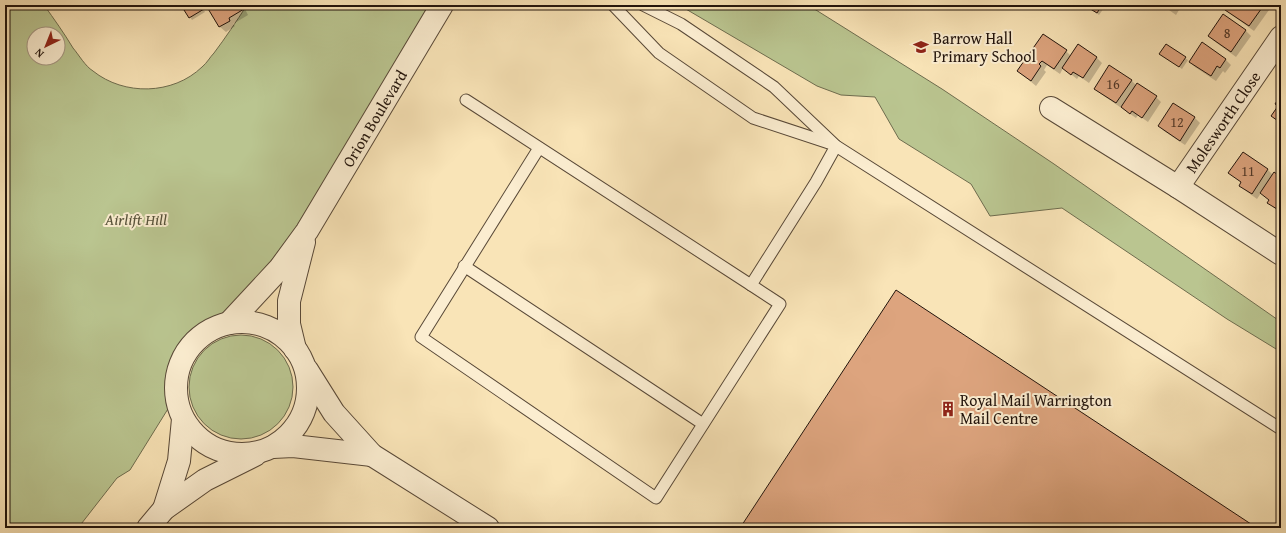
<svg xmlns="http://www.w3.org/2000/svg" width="1286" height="533" font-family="'Gentium Book Plus',serif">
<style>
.green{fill:#bac590;stroke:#6e6c4e;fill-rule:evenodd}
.shadow{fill:#0003}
.building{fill:#dda47e;stroke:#22140c}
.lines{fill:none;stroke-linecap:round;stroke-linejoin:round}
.lane-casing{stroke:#584837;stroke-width:13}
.street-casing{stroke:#584837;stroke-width:24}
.lane{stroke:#fbedd0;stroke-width:11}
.street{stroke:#fbedd0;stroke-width:22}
.labels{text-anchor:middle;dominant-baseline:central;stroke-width:4;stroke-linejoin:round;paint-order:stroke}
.number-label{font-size:14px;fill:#513828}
.poi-label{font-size:16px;fill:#22140c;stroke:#fbedd0;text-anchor:start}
.street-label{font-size:16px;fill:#22140c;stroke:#fbedd0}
.park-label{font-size:16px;font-style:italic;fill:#57523a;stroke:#fbedd0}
</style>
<rect width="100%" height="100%" fill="#f9e4b7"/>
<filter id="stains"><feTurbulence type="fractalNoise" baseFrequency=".005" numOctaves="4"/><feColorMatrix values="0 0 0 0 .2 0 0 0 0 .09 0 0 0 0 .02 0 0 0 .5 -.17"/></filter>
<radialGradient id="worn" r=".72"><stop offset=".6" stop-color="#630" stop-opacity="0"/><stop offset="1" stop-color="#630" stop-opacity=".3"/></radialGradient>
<!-- green -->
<g class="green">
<path d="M5 5H44C54 19 64 33 73 48 79 55 85 66 93 71 124 96 173 95 202 67 207 63 210 57 214 53 226 37 236 22 247 5H429L357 127 295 229 265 269 224 317 192 345 178 362 171 404 130 470 117 478 78 528H5ZM34 34H58V58H34Z"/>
<path d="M679 5H808L942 89 1054 164 1281 322V352L1227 319 1062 208 990 216 971 184 899 139 875 97 841 95 817 86Z"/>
<circle cx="241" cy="387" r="52"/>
</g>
<!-- shadow -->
<g class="shadow">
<path d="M195 5H201L205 12 192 20 190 17Z"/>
<path d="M213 5H243L248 15 233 24 235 26 226 32 220 27 209 7Z"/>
<path d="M1090 5H1106L1099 15 1091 9Z"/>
<path d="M1162 5H1182L1176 15Z"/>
<path d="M1230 5H1263L1269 10 1254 31 1232 15 1227 10Z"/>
<path d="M1223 16 1246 31 1251 36 1236 57 1214 41 1209 36Z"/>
<path d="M1043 36 1066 51 1071 56 1078 45 1097 58 1102 63 1089 83 1079 76 1077 79 1063 68 1060 74 1047 65 1044 70 1046 72 1036 86 1018 71Z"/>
<path d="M1202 44 1226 60 1231 65 1225 73 1223 71 1216 81 1195 67 1190 62Z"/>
<path d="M1163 56 1185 58 1188 60 1182 69Z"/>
<path d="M1131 80 1137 86 1156 97 1161 102 1148 122 1138 115 1136 118 1101 94 1095 88Z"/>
<path d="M1173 104 1195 118 1200 123 1185 145 1164 131 1159 126Z"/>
<path d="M1243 153 1268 170 1273 175 1281 178V213L1274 208 1269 203 1270 201 1261 193 1257 199 1246 191 1241 185 1242 183 1230 173Z"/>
</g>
<!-- building -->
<g class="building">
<path d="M193 5H201L204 9 189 18 184 10Z"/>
<path d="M211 5H241L244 9 229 18 230 21 219 27 207 7Z"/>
<path d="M1089 5H1102L1097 13 1087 7Z"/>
<path d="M1229 5H1264L1249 26 1225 10Z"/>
<path d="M1223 14 1246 30 1231 52 1208 36Z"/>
<path d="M1043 34 1067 50 1054 69 1042 61 1039 64 1041 66 1031 81 1017 71Z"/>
<path d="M1202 42 1226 59 1220 68 1217 66 1211 76 1189 62Z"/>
<path d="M1078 44 1097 57 1083 78 1073 72 1071 75 1062 68Z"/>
<path d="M1166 44 1186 57 1179 67 1159 54Z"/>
<path d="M1109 65 1132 80 1116 103 1094 89Z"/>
<path d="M1137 83 1157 96 1142 118 1132 111 1130 114 1121 107Z"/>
<path d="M1281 95V123L1271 116 1278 106 1275 104Z"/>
<path d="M1173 103 1195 117 1180 141 1158 126Z"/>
<path d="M1243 152 1268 169 1252 194 1239 186 1241 182 1228 173Z"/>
<path d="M1274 172 1281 177V203L1277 209 1267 203 1269 200 1260 193Z"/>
<path d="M896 290 1257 528H740Z"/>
</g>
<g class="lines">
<!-- lane casing -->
<g class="lane-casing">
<g id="lane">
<path d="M613 5 659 53 753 118 832 144"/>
<path d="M643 5 681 24 774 87 836 146 1281 429"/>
<path d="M466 100 751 285"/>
<path d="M539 148 421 337 656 498 780 304 751 285 816 182 836 146"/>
<path d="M464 266 703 424"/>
</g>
</g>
<!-- street casing -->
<g class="street-casing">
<g id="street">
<path d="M1051 108 1178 187 1281 254"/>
<path id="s1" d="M1178 187 1281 37"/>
<circle cx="242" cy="388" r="66"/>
<path id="s2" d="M229 323 280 268 307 231 442 5"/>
<path d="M295 349 289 324V301L304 242"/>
<path d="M307 370 334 413 372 455 488 528"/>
<path d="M273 447 293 446 372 455"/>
<path d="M164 509 179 461 183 419"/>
<path d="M148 528 164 509 205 480 255 455"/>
</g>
</g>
<!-- lane -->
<use href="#lane" class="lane"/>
<!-- street -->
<use href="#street" class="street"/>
</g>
<!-- icons -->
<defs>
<g id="school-bare" transform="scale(1.2)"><path d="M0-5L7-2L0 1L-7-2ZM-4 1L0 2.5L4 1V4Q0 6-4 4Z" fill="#8f2418" stroke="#fbedd0" stroke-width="2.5" paint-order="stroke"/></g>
<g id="building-bare" transform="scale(1.2)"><path d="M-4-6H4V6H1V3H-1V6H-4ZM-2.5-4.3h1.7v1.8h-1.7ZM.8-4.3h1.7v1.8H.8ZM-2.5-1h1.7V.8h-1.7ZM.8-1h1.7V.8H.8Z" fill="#8f2418" stroke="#fbedd0" stroke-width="2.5" paint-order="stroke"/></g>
</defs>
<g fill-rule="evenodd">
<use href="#school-bare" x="921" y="47"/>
<use href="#building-bare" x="948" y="409"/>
</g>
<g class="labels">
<!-- number labels -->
<g class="number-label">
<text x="1227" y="33">8</text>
<text x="1113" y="84">16</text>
<text x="1177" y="122">12</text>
<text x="1248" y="171">11</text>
</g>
<!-- poi labels -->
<g class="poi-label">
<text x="933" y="38">Barrow Hall<tspan x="933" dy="18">Primary School</tspan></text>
<text x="960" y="400">Royal Mail Warrington<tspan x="960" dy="18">Mail Centre</tspan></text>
</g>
<!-- street labels -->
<g class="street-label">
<text stroke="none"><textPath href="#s2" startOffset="252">Orion Boulevard</textPath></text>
<text stroke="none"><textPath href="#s1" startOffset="79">Molesworth Close</textPath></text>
</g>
<!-- park labels -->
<g class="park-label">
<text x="136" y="219">Airlift Hill</text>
</g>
</g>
<!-- margin -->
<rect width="1286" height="533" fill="none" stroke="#f9e4b7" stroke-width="20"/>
<rect x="6" y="6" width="1274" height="521" fill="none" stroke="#22140c" stroke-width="2"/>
<rect x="10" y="10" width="1266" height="513" fill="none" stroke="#22140c"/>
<!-- north arrow -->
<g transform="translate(46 46) rotate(223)"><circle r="19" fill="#fbedd0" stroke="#a49682"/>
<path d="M0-3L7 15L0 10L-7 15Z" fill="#8f2418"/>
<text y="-6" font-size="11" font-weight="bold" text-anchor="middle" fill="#22140c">N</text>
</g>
<rect width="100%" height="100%" filter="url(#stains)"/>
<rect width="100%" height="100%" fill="url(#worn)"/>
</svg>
